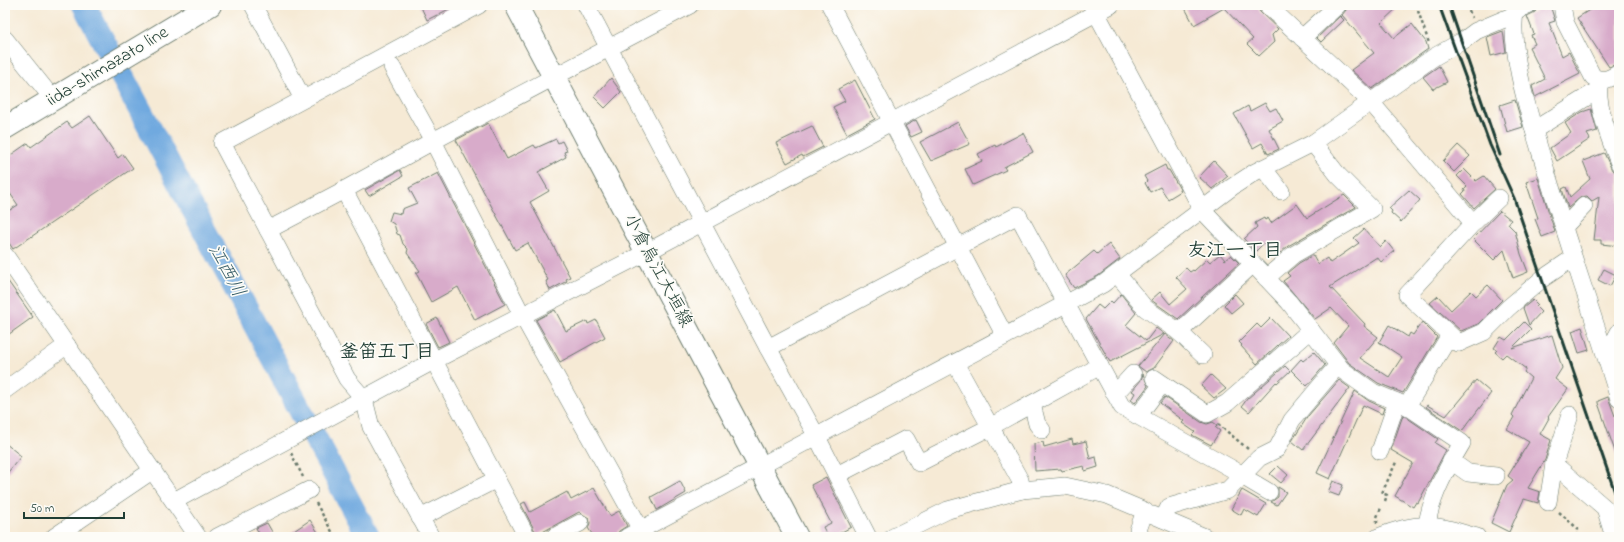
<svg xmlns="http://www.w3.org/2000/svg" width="1624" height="542" font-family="'Indie Flower','Klee One',sans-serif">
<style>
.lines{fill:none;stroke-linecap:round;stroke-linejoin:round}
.river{stroke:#70a9df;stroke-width:24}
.building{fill:#d8abca}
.minor-casing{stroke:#6a7a6c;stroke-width:18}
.major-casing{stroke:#6a7a6c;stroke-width:24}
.path{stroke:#6a7a6c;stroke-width:2.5;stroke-dasharray:3 3;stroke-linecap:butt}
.minor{stroke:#fff;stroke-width:17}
.major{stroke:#fff;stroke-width:22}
.rail{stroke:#1f3d34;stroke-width:3}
.labels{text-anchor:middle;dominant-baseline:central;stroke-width:3.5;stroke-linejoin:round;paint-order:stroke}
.street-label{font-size:18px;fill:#1f3d34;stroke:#fdfcf7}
.neighbourhood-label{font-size:19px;font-weight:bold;fill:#1f3d34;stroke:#fdfcf7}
.water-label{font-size:19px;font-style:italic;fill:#375d67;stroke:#fdfcf7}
</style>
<rect width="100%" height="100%" fill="#fdfcf7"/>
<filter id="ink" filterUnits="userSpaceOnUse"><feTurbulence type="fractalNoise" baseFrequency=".025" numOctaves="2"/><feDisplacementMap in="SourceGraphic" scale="8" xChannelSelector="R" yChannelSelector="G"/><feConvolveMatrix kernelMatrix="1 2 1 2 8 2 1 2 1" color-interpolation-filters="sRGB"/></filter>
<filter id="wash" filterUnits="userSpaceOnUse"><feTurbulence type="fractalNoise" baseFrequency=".012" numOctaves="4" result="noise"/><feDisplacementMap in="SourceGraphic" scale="16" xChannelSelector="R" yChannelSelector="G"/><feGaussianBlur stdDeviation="0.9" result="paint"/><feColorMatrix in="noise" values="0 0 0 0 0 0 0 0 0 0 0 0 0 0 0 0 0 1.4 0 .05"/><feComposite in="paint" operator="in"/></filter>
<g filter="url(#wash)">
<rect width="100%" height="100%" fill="#f6ead5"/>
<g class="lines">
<!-- river -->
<path class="river" d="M84 5 368 537"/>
</g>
<g id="blocks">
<!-- building -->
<g class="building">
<path d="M420 5H457L427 20Z"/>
<path d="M1191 5H1257L1260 12 1278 29 1272 35 1274 42 1259 56 1247 44 1253 39 1224 8 1194 25 1185 8Z"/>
<path d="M1350 5H1400L1381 23 1394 38 1412 24 1426 42 1428 49 1372 89 1351 70 1374 53 1342 15Z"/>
<path d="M1538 5H1550L1555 21 1549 23 1562 56 1569 52 1580 74 1535 97 1532 86 1545 79 1529 47 1535 44 1531 35 1534 34 1527 16 1535 12Z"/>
<path d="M1597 5H1619V63L1609 67 1577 18Z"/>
<path d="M1340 16 1344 20 1321 42 1317 38Z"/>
<path d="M1503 31 1506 52 1491 56 1487 37Z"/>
<path d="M1439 66 1447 82 1433 89 1423 77Z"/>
<path d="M611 78 621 92 605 108 594 97Z"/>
<path d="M855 80 875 119 847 134 833 107 845 101 838 89Z"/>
<path d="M1515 100 1523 127 1507 132 1500 105Z"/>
<path d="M1265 103 1270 111 1276 108 1283 121 1269 129 1279 149 1268 154 1262 143 1253 148 1234 114 1248 106 1250 111Z"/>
<path d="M1591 109 1597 131 1587 134 1590 139 1557 161 1550 148 1571 133 1565 123 1582 112Z"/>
<path d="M90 116 118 158 123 154 133 168 13 249 5 237V213L18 205 5 186V159L28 143 31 147 67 122 72 128Z"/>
<path d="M916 120 922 132 911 137 905 126Z"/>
<path d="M958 122 970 144 931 161 920 142Z"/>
<path d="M488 123 507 159 534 145 536 148 556 139 558 143 562 141 567 151 564 152 566 157 538 172 549 191 530 202 570 277 566 279 567 281 550 290 546 281 548 280 528 243 515 250 456 140Z"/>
<path d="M812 126 823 147 803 157 802 155 787 163 776 143Z"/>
<path d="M1023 133 1033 152 1004 167 1006 170 973 185 965 169 982 161 978 154 995 145 996 147Z"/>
<path d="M1458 145 1470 156 1454 172 1443 161Z"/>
<path d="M1604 153 1612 170 1619 173V246L1601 244V240H1594L1599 197 1592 201 1587 196 1581 197 1568 208 1562 189 1566 187 1570 197 1590 179 1583 161Z"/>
<path d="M1214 161 1228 176 1212 189 1199 177Z"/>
<path d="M1165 165 1167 170H1169L1181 191 1168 199 1160 187 1150 192 1145 183 1147 181 1144 176Z"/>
<path d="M1464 169 1476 181 1484 176 1495 189 1474 208 1462 194 1465 191 1464 189 1467 186 1457 176Z"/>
<path d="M400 170 403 176 369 196 365 190Z"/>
<path d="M438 173 505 304 475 320 458 287 431 302 416 273 420 271 407 253 408 249 403 244 400 235 397 234 394 224 389 221 392 212 401 214 402 209 417 203 409 188Z"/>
<path d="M1538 178 1555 232 1542 237 1535 219 1538 218 1526 182Z"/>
<path d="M1409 190 1420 200 1401 222 1391 213 1392 211 1389 208Z"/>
<path d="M1344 195 1356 207 1288 246 1280 253 1274 245 1269 249 1265 242 1255 252 1244 239 1257 227 1255 223 1264 218 1265 220 1268 218 1271 223 1297 204 1307 218Z"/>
<path d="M1500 211 1511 220 1508 224 1515 231 1521 254 1528 272 1513 278 1504 250 1494 260 1473 239Z"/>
<path d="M1364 229 1380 247 1386 241 1394 251 1381 262 1377 257 1330 287 1365 324 1364 326 1378 337 1360 358 1389 377 1402 357 1379 342 1389 325 1408 337 1410 333 1413 335 1422 322 1437 337 1403 393 1378 383 1349 363 1334 343 1348 326 1331 308 1315 319 1283 281 1290 276 1287 273 1299 263 1313 255 1318 264 1327 258 1330 263 1359 243 1354 238Z"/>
<path d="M1109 244 1120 259 1098 276 1074 288 1065 275 1094 251 1097 254Z"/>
<path d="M1220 254 1225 260 1231 255 1239 263 1178 319 1151 300 1160 292 1170 304 1187 289 1176 277 1186 268 1190 272 1193 270 1194 271 1207 259 1210 262Z"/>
<path d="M1604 269 1616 275 1610 286 1598 280Z"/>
<path d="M5 277 33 317 5 337Z"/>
<path d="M1488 285 1502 300 1478 324 1461 331 1430 303 1438 296 1451 310 1471 291 1476 296Z"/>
<path d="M1121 294 1136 313 1126 325 1146 341 1156 328 1164 334 1110 362 1086 319 1098 305 1103 309 1111 301 1113 303Z"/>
<path d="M1235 294 1243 303 1231 313 1224 305Z"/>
<path d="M1533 300 1538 305 1536 307 1541 312 1529 325 1523 308Z"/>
<path d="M555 310 566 331 587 321 588 324 596 320 605 337 560 362 536 320Z"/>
<path d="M437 318 449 342 438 347 426 324Z"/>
<path d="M1271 318 1288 336 1257 364 1241 346 1242 345 1239 342 1257 324 1261 328Z"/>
<path d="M1524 322 1531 329 1512 348 1552 335 1562 368 1555 379 1568 389 1548 417 1549 418 1540 434 1551 440 1545 460 1528 488 1540 492 1538 503 1524 499 1509 532 1491 523 1507 485 1513 480 1508 476 1529 442 1507 429 1514 417 1512 415 1531 378 1524 372 1526 369 1506 354 1502 358 1495 352 1497 350 1494 348 1501 337 1506 340Z"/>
<path d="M1582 327 1589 350 1579 353 1572 331Z"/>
<path d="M1165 334 1174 341 1154 368 1146 372 1138 366Z"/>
<path d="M1314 352 1325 365 1307 386 1291 370 1301 359 1303 361Z"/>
<path d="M1285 366 1290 371 1277 383 1276 382 1249 412 1242 406 1247 399Z"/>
<path d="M1143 374 1148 386 1135 403 1131 400 1135 393 1132 391 1141 380Z"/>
<path d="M1211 375 1226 389 1214 398 1201 386Z"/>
<path d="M1339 380 1350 388 1303 450 1292 441 1308 416Z"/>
<path d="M1476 380 1491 393 1462 431 1426 407 1427 405 1446 416Z"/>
<path d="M1355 391 1369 401 1384 408 1382 414 1363 405 1330 479 1317 473Z"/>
<path d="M1165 397 1201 422 1207 424 1213 422 1217 425 1215 427 1220 431 1211 445 1192 435 1195 432 1182 423 1184 421 1160 403Z"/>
<path d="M1608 397 1619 427V457H1617L1598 403V401Z"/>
<path d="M1403 415 1438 439 1435 443 1446 450 1418 503 1416 502 1413 507 1395 496 1413 463 1391 450Z"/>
<path d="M1072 439 1073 444 1086 441 1090 459 1096 457 1098 467 1085 471 1084 466 1062 471 1061 469 1035 471 1034 444 1043 442 1044 447Z"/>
<path d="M5 443 21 456 5 476Z"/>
<path d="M1278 466 1288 475 1281 483 1270 474Z"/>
<path d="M826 477 851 527 833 537H828L823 527 831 523 811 485Z"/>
<path d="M680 481 686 493 657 510 651 497Z"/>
<path d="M1333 481 1343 485 1339 496 1328 492Z"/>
<path d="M1278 487 1286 492 1277 505 1271 502 1278 497Z"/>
<path d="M594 488 610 516 619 511 627 526 619 531 617 537H594L588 528 590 523 589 518 579 512 537 535 521 504 525 502 530 512 567 492 571 500Z"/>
<path d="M1242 490 1266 504 1258 517 1244 509 1241 515 1231 509Z"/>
<path d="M310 520 321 537H285Z"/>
<path d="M267 523 275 537H261L256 528Z"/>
</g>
</g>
</g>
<g filter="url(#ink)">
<use href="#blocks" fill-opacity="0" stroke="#6a7a6c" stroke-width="1"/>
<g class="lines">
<!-- minor casing -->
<g class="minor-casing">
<g id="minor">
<path d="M253 5 303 99"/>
<path d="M586 5 768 348 817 437 868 537"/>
<path d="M830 5 1005 336"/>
<path d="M1092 5 1203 211 1289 302 1342 370 1373 392 1407 406 1447 340 1459 343 1484 332 1508 308 1542 279 1573 258"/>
<path d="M1267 5 1370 101 1473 223 1407 295 1459 343"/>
<path d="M1516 5C1506 50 1534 129 1547 174 1570 249 1596 324 1619 399"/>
<path d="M1562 5 1565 22 1593 77C1604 82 1609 79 1619 73"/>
<path d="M1302 38 1338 5"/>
<path d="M5 39 53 99"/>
<path d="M1600 80C1594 103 1611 141 1619 163"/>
<path d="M1534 130 1598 90"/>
<path d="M1263 168 1281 191"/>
<path d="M344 190 433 141 392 67"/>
<path d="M1473 223 1499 198"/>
<path d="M1564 227 1584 206"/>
<path d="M268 230 344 190 527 537"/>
<path d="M5 255 198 537"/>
<path d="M1117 274 1145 308 1179 332 1253 264"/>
<path d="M1266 278 1293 255 1372 209 1338 175 1313 143"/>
<path d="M1179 332 1203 355"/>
<path d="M768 348 1018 215 1122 407 1243 475"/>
<path d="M1606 356 1619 332"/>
<path d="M955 363 1020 480 1022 490"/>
<path d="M1154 378 1207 414 1227 403 1311 330"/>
<path d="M5 390 67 345"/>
<path d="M1115 394 1133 374"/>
<path d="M1032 404 1037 424 1042 430"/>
<path d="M1407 406 1462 443C1447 468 1431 496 1427 525"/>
<path d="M1570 415 1554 464 1605 508 1614 537"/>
<path d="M1138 416 1162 384"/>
<path d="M1380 451 1397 402"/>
<path d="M1451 461 1468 473 1496 476"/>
<path d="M837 475 906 439 919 463 990 427 1100 366"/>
<path d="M1242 476 1269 492"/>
<path d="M174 501 435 360 647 252 1111 5"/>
<path d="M1548 502 1554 464"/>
<path d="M1153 515 1205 537"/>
<path d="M420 518 497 479"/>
<path d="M1163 519 1169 507 1228 490 1259 458 1277 449 1292 420 1338 365"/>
<path d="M54 537 153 470"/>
<path d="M217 537 309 490"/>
<path d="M431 537 371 427 364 399 347 379 222 143 479 5"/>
<path d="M554 537 580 523"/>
<path d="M627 537 1103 284 1232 187 1255 172 1313 143 1434 57 1464 40 1476 31 1514 15 1524 6 1528 5"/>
<path d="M645 537 522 315 433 141 690 5"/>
<path d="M893 537 948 510 1022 490 1065 486 1107 495 1145 511 1138 530 1141 537"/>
<path d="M1378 537C1422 519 1434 525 1477 537"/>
</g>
</g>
<!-- major casing -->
<g class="major-casing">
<g id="major">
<path d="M516 5 797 537"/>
<path d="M5 128 210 5"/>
</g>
</g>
<!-- path -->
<g class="path">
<path d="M1416 5 1429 43"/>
<path d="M1467 5 1472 18"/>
<path d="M1218 424 1248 449"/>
<path d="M291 453 303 477"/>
<path d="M1385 501 1387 495 1382 493 1397 460"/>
<path d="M316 503 335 537"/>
<path d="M1559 512 1578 529 1577 537"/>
<path d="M1377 523V517L1381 508"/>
</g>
<!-- minor -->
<use href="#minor" class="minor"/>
<!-- major -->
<use href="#major" class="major"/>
<!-- rail -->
<g class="rail">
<path d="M1439 5 1490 145 1514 198 1619 504"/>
<path d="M1449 5 1500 155"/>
</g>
</g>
</g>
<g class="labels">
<!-- street labels -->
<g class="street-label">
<text transform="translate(108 67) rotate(-31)">iida-shimazato line</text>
<text transform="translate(657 271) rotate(62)">小倉烏江大垣線</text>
</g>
<!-- neighbourhood labels -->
<g class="neighbourhood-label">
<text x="1235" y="251">友江一丁目</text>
<text x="387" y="352">釜笛五丁目</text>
</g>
<!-- water labels -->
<g class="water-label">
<text transform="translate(226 271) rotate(62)">江西川</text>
</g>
</g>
<!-- margin -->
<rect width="1624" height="542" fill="none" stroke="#fdfcf7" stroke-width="20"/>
<!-- scale -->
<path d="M24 512v6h100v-6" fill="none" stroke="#1f3d34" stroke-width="2"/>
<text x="30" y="512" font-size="12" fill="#1f3d34" stroke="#fdfcf7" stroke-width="3" paint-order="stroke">50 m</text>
</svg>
